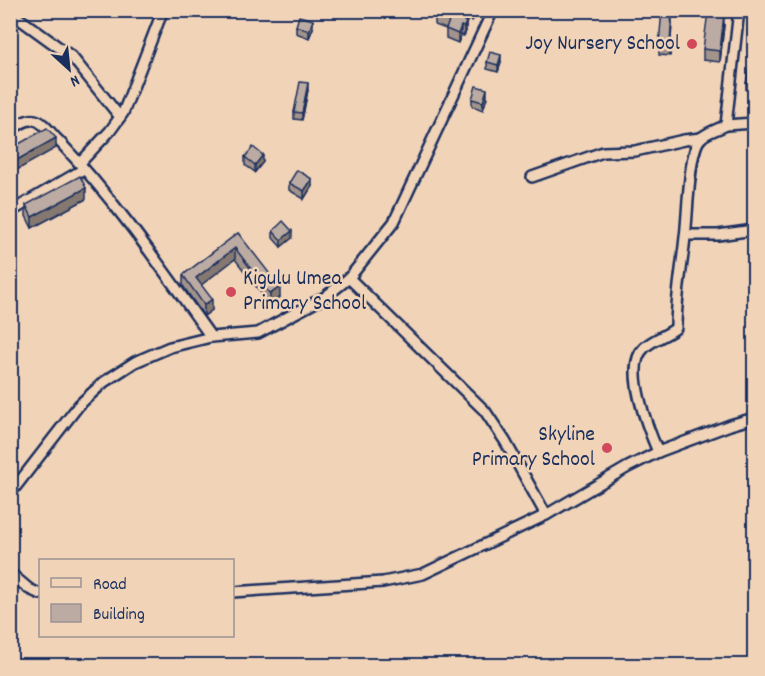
<svg xmlns="http://www.w3.org/2000/svg" width="765" height="676" font-family="Dekko,sans-serif">
<style>
.lines{fill:none;stroke-linecap:round;stroke-linejoin:round}
.minor-casing{stroke:#1b2f5e;stroke-width:14}
.minor{stroke:#f1d4b8;stroke-width:9}
.wall{fill:#a2938b;stroke:#1b2f5e;stroke-width:1.5}
.shaded-wall{fill:#847871;stroke:#1b2f5e;stroke-width:1.5}
.building{fill:#bcaba2;stroke:#1b2f5e;stroke-width:1.5}
.poi-dot{fill:#d1495b;stroke:#f1d4b8;stroke-width:2}
.labels{text-anchor:middle;dominant-baseline:central;stroke-width:5;stroke-linejoin:round;paint-order:stroke}
.poi-label{font-size:22px;fill:#1b2f5e;stroke:#f1d4b8;text-anchor:end}
</style>
<rect width="100%" height="100%" fill="#f1d4b8"/>
<filter id="ink" filterUnits="userSpaceOnUse"><feTurbulence type="fractalNoise" baseFrequency=".0167" numOctaves="2"/><feDisplacementMap in="SourceGraphic" scale="12" xChannelSelector="R" yChannelSelector="G"/><feConvolveMatrix kernelMatrix="1 2 1 2 8 2 1 2 1" color-interpolation-filters="sRGB"/></filter>
<g filter="url(#ink)">
<g class="lines">
<!-- minor casing -->
<g class="minor-casing">
<g id="minor">
<path d="M10 12 72 57 120 117"/>
<path d="M726 125 754 123"/>
<path d="M10 131C17 126 26 118 35 120 44 122 52 135 59 141 116 201 163 270 211 337"/>
<path d="M80 163 110 131 123 113 163 10"/>
<path d="M532 177 603 152 635 151 684 140 701 138"/>
<path d="M10 212 84 169"/>
<path d="M686 235H718L754 230"/>
<path d="M349 278 485 411 505 441 546 515"/>
<path d="M658 452C649 431 623 367 644 348 653 339 666 336 676 328 676 297 682 267 685 237 688 217 688 150 701 138 707 132 719 129 726 125L739 10"/>
<path d="M10 494 79 405 104 382 135 362 170 347 211 337 258 333 325 297 349 278 394 222 493 10"/>
<path d="M10 573 29 589 40 594"/>
<path d="M232 592 383 582 423 574 546 515 628 467 658 452 730 425 754 418"/>
</g>
</g>
<!-- minor -->
<use href="#minor" class="minor"/>
</g>
<!-- wall -->
<g class="wall">
<path d="M460 10H478L472 21 468 19 466 24V31L464 36 461 35 458 43 446 38V29L435 25V16L457 17Z"/>
<path d="M509 10H520L518 16 509 13Z"/>
<path d="M672 22 670 56 659 55V44Z"/>
<path d="M724 25 720 62 703 60V49Z"/>
<path d="M296 26 313 28 309 38 296 33Z"/>
<path d="M487 62H501L498 72 487 69Z"/>
<path d="M754 70V92L746 90V83Z"/>
<path d="M308 90 302 120 294 119V112Z"/>
<path d="M487 97 483 110 472 106V99Z"/>
<path d="M245 157 263 162 255 172 245 165Z"/>
<path d="M289 183 312 186 304 199 289 190Z"/>
<path d="M86 199 32 228 26 216V205Z"/>
<path d="M273 231 292 238 281 247 273 238Z"/>
<path d="M238 233 280 297 270 305 235 259 201 285 212 310 204 316 183 286V275Z"/>
</g>
<!-- shaded-wall -->
<g class="shaded-wall">
<path d="M468 10V19L466 24V31L464 36V21Z"/>
<path d="M473 10H478L472 21V12Z"/>
<path d="M672 11V22L670 56V45Z"/>
<path d="M724 14V25L720 62V51Z"/>
<path d="M313 20V28L309 38V31Z"/>
<path d="M461 26V35L458 43V34Z"/>
<path d="M501 55V62L498 72V65Z"/>
<path d="M308 83V90L302 120V113Z"/>
<path d="M487 89V97L483 110V102Z"/>
<path d="M56 138V148L10 174V164Z"/>
<path d="M263 155V162L255 172V165Z"/>
<path d="M312 179V186L304 199V191Z"/>
<path d="M86 188V199L32 228V217Z"/>
<path d="M292 231V238L281 247V240Z"/>
<path d="M235 248V259L196 289V278Z"/>
<path d="M280 287V297L270 305V294Z"/>
<path d="M212 299V310L204 316V305Z"/>
</g>
<!-- building -->
<g class="building">
<path d="M437 10H440L457 17 460 10H468L464 21 466 22 464 27 461 26 458 34 446 29 449 21 435 16Z"/>
<path d="M662 10 672 11 670 45 659 44Z"/>
<path d="M708 12 724 14 720 51 703 49Z"/>
<path d="M299 16 313 20 309 31 296 26Z"/>
<path d="M490 52 501 55 498 65 487 62Z"/>
<path d="M749 69 754 70V84L746 83Z"/>
<path d="M300 82 308 83 302 113 294 112Z"/>
<path d="M476 86 487 89 483 102 472 99Z"/>
<path d="M47 128 56 138 10 164V149Z"/>
<path d="M253 147 263 155 255 165 245 157Z"/>
<path d="M297 170 312 179 304 191 289 183Z"/>
<path d="M80 176 86 188 32 217 26 205Z"/>
<path d="M283 221 292 231 281 240 273 231Z"/>
<path d="M238 233 280 287 270 294 235 248 196 278 212 299 204 305 183 275Z"/>
</g>
</g>
<!-- markers -->
<g class="poi-dot">
<circle cx="692" cy="44" r="6"/>
<circle cx="231" cy="292" r="6"/>
<circle cx="607" cy="448" r="6"/>
</g>
<g class="labels">
<!-- poi labels -->
<g class="poi-label">
<text x="680" y="44">Joy Nursery School</text>
<text x="243" y="279" text-anchor="start">Kigulu Umea<tspan x="243" dy="25">Primary School</tspan></text>
<text x="595" y="435">Skyline<tspan x="595" dy="25">Primary School</tspan></text>
</g>
</g>
<!-- margin -->
<rect width="765" height="676" fill="none" stroke="#f1d4b8" stroke-width="36"/>
<rect x="18" y="18" width="729" height="640" fill="none" stroke="#1b2f5e" stroke-width="2" filter="url(#ink)"/>
<!-- legend -->
<rect x="39" y="559" width="195" height="78" fill="#f1d4b8" stroke="#9b9294" stroke-width="1.5"/>
<rect x="51" y="578" width="30" height="9" fill="#f1d4b8" stroke="#9b9294" stroke-width="1.5"/>
<text x="93" y="589" font-size="18" fill="#1b2f5e">Road</text>
<rect x="51" y="604" width="30" height="18" fill="#bcaba2" stroke="#9b9294" stroke-width="1.5"/>
<text x="93" y="619" font-size="18" fill="#1b2f5e">Building</text>
<!-- north arrow -->
<g transform="translate(69 69) rotate(153)" stroke="#f1d4b8" stroke-width="4.5" paint-order="stroke">
<path d="M0-4.5L10 22L0 15L-10 22Z" fill="#1b2f5e"/>
<text y="-9" font-size="16" font-weight="bold" text-anchor="middle" fill="#1b2f5e">N</text>
</g>
</svg>
